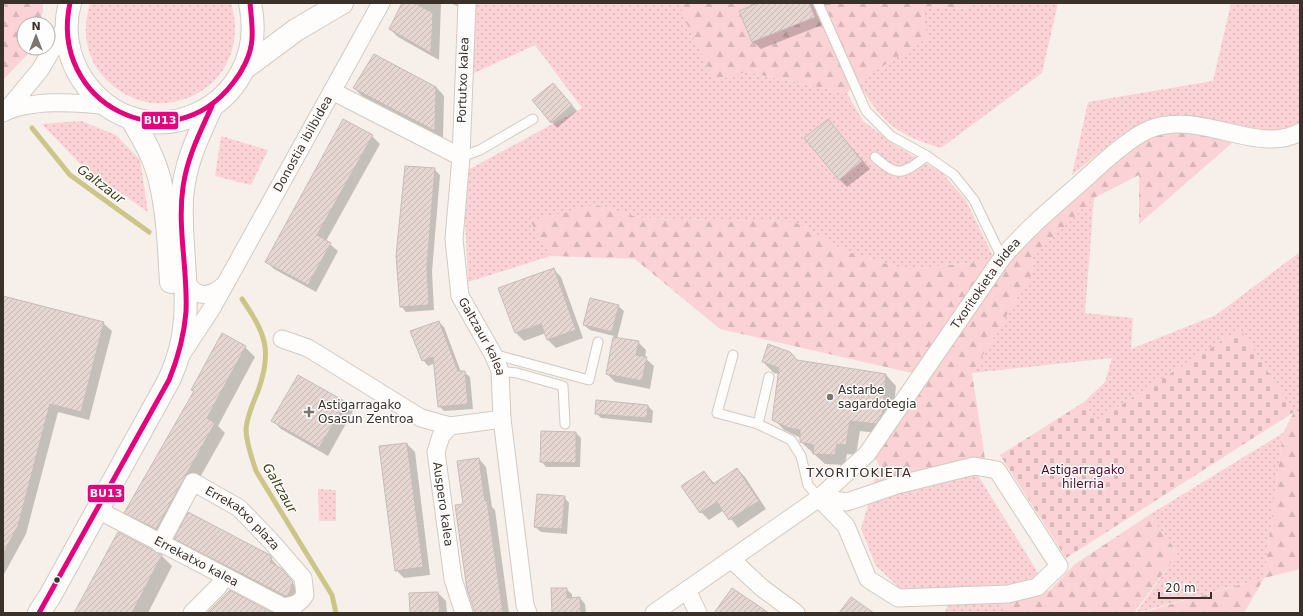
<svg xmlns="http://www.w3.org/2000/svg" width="1303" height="616" font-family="'DejaVu Sans',sans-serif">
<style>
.green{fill:url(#green-dots)}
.forest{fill:url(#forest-firs)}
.cemetery{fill:url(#cemetery-stones)}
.shadow{fill:#0003}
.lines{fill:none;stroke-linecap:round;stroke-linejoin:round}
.stream{stroke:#ccc588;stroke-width:5}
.building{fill:url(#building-hatch);stroke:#c6bcb9}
.service-casing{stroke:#d2cac4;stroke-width:11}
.minor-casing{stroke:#d2cac4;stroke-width:19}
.secondary-casing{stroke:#d2cac4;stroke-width:24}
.service{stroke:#fefdfc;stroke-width:9}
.minor{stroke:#fefdfc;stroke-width:17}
.secondary{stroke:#fefdfc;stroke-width:22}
.bus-1-casing{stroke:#fefefe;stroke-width:8}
.bus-1{stroke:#e5007d;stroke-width:5}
.poi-dot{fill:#7d746e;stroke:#fefefe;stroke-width:1.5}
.bus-dot{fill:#3b312b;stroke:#fefefe;stroke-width:1.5}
.labels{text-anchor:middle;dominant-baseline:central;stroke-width:3;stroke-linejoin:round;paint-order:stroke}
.street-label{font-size:12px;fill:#3b312b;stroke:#fefefe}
.poi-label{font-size:12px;fill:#3b312b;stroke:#fefefe;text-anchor:start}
.park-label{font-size:12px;fill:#550623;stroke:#fefefe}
.water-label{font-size:13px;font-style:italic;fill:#413e19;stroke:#fefefe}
.neighbourhood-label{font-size:13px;letter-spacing:1px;fill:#3b312b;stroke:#fefefe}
.line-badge{stroke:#fefefe;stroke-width:1.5}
.badge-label{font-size:11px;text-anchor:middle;font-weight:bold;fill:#fff}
</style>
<defs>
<pattern id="green-dots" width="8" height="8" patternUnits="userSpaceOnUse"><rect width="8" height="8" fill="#fbd2d6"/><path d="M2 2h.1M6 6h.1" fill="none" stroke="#d8b5b8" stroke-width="1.8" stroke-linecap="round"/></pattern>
<pattern id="forest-firs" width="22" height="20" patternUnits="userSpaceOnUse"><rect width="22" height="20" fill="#fbd2d6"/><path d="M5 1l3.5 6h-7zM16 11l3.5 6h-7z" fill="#d8b5b8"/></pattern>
<pattern id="cemetery-stones" width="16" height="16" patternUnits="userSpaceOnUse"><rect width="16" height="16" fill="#fbd2d6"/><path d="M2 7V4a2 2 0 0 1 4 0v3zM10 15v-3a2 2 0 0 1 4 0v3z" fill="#d8b5b8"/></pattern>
<pattern id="building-hatch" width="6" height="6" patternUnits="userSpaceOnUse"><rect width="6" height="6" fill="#e6d6d1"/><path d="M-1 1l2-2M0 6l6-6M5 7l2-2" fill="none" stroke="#c6b8b4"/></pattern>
</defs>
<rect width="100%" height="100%" fill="#f7efe9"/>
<!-- green -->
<g class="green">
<path d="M90 3H231C246 52 217 99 164 103 131 106 96 80 88 48 84 32 86 18 90 3Z"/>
<path d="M473 3H680L686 20 715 80 746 72 847 93 863 121 898 147 941 172 965 199 995 260 907 270 848 252 795 222 641 218 596 205 531 221 551 256 468 282 465 219 466 171 582 108 535 45 470 75Z"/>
<path d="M970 3H1058L1042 73 941 148C897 135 881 122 858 82L927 38 922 6 967 9Z"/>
<path d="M1231 3H1300V123L1291 130 1276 134 1168 117 1141 124 1117 138 1072 175 1088 102 1213 81Z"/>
<path d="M81 121 116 135 140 160 148 212 82 166 42 124Z"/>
<path d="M221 136 268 150 251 185 215 176Z"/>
<path d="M1094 198 1085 313 1133 318 1131 349 1216 315 1300 252V414L1294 412 1240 329 1096 421 1084 402 1105 382 1112 358 972 373 1033 272 1032 257Z"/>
<path d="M1283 433 1264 578 1136 613 1178 553 1149 515Z"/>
<path d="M974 469 1040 576 1025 586 902 590 876 566 861 529 870 498Z"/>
<path d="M318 489 336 490V521H319Z"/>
<path d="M949 600 1005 601 1004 613H945Z"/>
</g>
<!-- forest -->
<g class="forest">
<path d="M3 3H43V11L39 24H24V48H30L29 53 3 80Z"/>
<path d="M680 3H970L968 9 922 6 927 38 858 82 847 93 746 72 715 81 685 20Z"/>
<path d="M1178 129 1211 134 1232 143 1139 224V175L1094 198 1032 257 1033 272 972 373 985 459 938 466 874 483 879 465 873 455 1025 239 1115 158 1151 135Z"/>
<path d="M596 205 641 218 795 222 848 252 907 270 995 260 912 373 720 329 635 259 551 256 530 221Z"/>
<path d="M1294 412 1300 414V569L1264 578 1244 613H1140L1264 578 1283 433Z"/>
<path d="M1149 515 1178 553 1134 613H1004L1005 601 1050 590 1075 564Z"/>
</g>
<!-- cemetery -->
<path class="cemetery" d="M1240 329 1294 412 1066 558 1000 455 1084 402 1096 421Z"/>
<!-- shadow -->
<g class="shadow">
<path d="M403 3H441L439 60 398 37 390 29Z"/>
<path d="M450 3H463L462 8Z"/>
<path d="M761 3H834L829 5H823L816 12 822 25 761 49 753 42 741 11Z"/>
<path d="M436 87 444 96 443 138 362 96 354 88Z"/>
<path d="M558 89 577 111 557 128 533 101Z"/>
<path d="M828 120 870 169 847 187 839 179Z"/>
<path d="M372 136 380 144 326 241 338 251 316 292 274 269 266 261Z"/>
<path d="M434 169 440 175 432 272 434 310 406 312 401 306Z"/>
<path d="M553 269 561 277 583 338 556 348 548 340 546 333 524 341 516 333 500 288Z"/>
<path d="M3 297 103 323 112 331 89 420 58 412 26 534 3 576Z"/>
<path d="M618 306 624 311 617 339 638 342 646 350 645 358 654 366 650 389 615 382 607 374 614 336 590 330 584 325Z"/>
<path d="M439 322 444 327 461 372H464L470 377 473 409 444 411 439 406 435 363 428 366 423 360Z"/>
<path d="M245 347 255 357 218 426 225 433 166 538 135 522 126 512 194 392 192 390Z"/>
<path d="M790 352 798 361 886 375 896 386 892 426 886 434 860 431 856 455 847 454 845 465 825 464 801 442V438L784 430 774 419 779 374 774 373 763 362Z"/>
<path d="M597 401 648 406 653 411 652 423 601 418 596 413Z"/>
<path d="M345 403 353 411 328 456 281 429 273 421Z"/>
<path d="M576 433 581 438 580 467H546L541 461Z"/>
<path d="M407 444 415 452 430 575 404 578 396 570Z"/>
<path d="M479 459 486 467 492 507 495 510 509 613H476L464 505Z"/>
<path d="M737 469 745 477 766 509 738 528 724 510 709 520 701 512 704 472 715 484Z"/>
<path d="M564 497 569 503 567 534 541 532 535 527Z"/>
<path d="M118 533 162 556 172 566 148 613H76Z"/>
<path d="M175 538 269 556 296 587 298 606 186 549Z"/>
<path d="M566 589 572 594V599L580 598 585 604 586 613H553Z"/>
<path d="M438 593 446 601 447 613H411Z"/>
</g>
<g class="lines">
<!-- stream -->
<g class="stream">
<path d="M32 128 70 175 149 232"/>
<path d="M242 299C265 333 273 350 258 391 253 403 247 416 246 429 246 443 252 458 256 471L332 595 336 613"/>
</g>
</g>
<!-- building -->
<g class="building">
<path d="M402 3H415L433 13 431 53 389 29Z"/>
<path d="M758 3H809L815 17 752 42 739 11Z"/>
<path d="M374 54 436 87 435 131 353 88Z"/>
<path d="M553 83 572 105 551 123 532 100Z"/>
<path d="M343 119 373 135 317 235 331 243 308 285 265 262Z"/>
<path d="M828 119 862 161 839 180 804 138Z"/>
<path d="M405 166 435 168 427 266 429 305 400 307 396 256Z"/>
<path d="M554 268 576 330 547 340 541 324 515 333 498 288Z"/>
<path d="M3 296 104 322 81 412 50 404 18 526 3 554Z"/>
<path d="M590 298 619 305 612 332 583 325Z"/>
<path d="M439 321 458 371H465L468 404 438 407 433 357 422 361 410 331Z"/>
<path d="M222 333 246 346 207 418 215 423 156 529 124 513 194 391 191 390Z"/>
<path d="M613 337 639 341 636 355 647 357 642 381 606 374Z"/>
<path d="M768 344 790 352 797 360 886 374 882 415 876 424 850 421 846 445 837 444 835 455 813 454 814 445 800 442V430L789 428 772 420 779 368 762 362Z"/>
<path d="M298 375 346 402 319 448 271 421Z"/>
<path d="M596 400 648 405 647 418 595 414Z"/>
<path d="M541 431 576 432V463L540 462Z"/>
<path d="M407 443 423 567 395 571 379 446Z"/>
<path d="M479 458 485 501H487L503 613H475L467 589 455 505 463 504 457 461Z"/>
<path d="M737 468 759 501 729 520 717 502 700 513 681 486 704 471 713 484Z"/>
<path d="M537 494 565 496 562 529 534 527Z"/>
<path d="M188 512 270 555 272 558 270 562 282 569 293 582 288 596H285L174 539Z"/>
<path d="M118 532 162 555 132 613H74Z"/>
<path d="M551 588H567V598L580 597 581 613H552Z"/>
<path d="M732 588 769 613H714Z"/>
<path d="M230 590 273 613H207Z"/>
<path d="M438 592 440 613H410L409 593Z"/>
<path d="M851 597 874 613H839Z"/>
</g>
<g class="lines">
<!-- service casing -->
<g class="service-casing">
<g id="service">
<path d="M818 3 866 111 891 136 927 156 954 175 974 200 1002 258"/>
<path d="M461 157 480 150 533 119"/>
<path d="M875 157C899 179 903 173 927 156"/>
<path d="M493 354 589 380 598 342"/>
<path d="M733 355 717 413 758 424"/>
<path d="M500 371 517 373 563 386 565 424"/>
<path d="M769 377 758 424 791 440 801 456 808 485 819 498"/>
</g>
</g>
<!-- minor casing -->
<g class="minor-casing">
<g id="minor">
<path id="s1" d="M467 3 461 157 454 239 460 296 493 354 500 371 502 419 525 605 528 613"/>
<path d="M332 91 461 157"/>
<path d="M6 111 40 70 66 26"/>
<path d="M3 113C29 99 78 102 107 106"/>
<path d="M186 280C194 300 212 297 225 284"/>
<path d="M282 339 308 348 421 418 450 426"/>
<path id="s2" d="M181 355 212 308 381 3"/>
<path d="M974 466 997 470 1059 566 1037 587 1008 594 898 598 868 579 846 526 819 498 847 502 897 485Z"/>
<path id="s3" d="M98 510 293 612"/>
<path id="s4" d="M160 544 193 482 239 508 270 540 303 578 305 595C299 605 293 605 283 607"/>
<path d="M731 559 762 588 796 613"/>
<path d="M687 590 698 613"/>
<path d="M192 613 218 587 224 577"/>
<path d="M464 613 453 579 436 452 441 436 450 426 502 419"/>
<path id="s5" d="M654 613 819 498 867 454 1002 258C1027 228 1057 204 1086 178 1102 163 1129 138 1148 130 1156 126 1170 124 1178 124 1216 123 1267 152 1300 132"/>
</g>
</g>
<!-- secondary casing -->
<g class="secondary-casing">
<g id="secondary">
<path d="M70 3C63 28 67 56 82 79 141 168 273 109 250 3"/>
<path d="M246 67 296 30 342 3"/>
<path d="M131 118C143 138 155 159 160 181 168 214 169 249 171 282"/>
<path d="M39 613 50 596 169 380C199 318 179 262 182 199 184 165 198 136 212 106"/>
</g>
</g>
<!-- service -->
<use href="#service" class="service"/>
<!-- minor -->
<use href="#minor" class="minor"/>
<!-- secondary -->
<use href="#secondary" class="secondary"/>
<!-- bus-1 casing -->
<g class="bus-1-casing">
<g id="bus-1">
<path d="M70 3C48 103 169 166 233 83 242 72 251 55 252 39 253 28 251 15 250 3"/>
<path d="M39 613 169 380C178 358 184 336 186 312 188 270 177 228 183 187 187 158 200 132 212 106"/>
</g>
</g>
<!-- bus-1 -->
<use href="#bus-1" class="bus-1"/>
</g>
<!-- markers -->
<g class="poi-dot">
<circle cx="830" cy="397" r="4"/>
<path d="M307 406h4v4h4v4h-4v4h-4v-4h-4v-4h4z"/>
</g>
<circle class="bus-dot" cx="57" cy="580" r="3.5"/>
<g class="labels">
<!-- street labels -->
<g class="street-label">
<text transform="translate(463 80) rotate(-88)">Portutxo kalea</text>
<text stroke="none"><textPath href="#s2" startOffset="244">Donostia ibilbidea</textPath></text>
<text stroke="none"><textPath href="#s5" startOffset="474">Txoritokieta bidea</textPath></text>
<text stroke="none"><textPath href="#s1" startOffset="340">Galtzaur kalea</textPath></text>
<text transform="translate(443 504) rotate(82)">Auspero kalea</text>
<text stroke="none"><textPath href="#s4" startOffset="132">Errekatxo plaza</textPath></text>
<text stroke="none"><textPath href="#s3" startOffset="111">Errekatxo kalea</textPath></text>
</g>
<!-- poi labels -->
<g class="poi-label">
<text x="838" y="390">Astarbe<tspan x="838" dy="14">sagardotegia</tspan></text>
<text x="318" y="405">Astigarragako<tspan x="318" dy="14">Osasun Zentroa</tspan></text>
</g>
<!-- park labels -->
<g class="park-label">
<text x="1083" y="470">Astigarragako<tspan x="1083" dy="14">hilerria</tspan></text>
</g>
<!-- water labels -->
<g class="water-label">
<text transform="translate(101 184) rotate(37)">Galtzaur</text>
<text transform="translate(280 488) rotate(60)">Galtzaur</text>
</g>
<!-- neighbourhood labels -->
<g class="neighbourhood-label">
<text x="859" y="472">TXORITOKIETA</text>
</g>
</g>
<g class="line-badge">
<rect x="141" y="111" width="38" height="19" rx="4" fill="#e5007d"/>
<rect x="87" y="484" width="38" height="19" rx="4" fill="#e5007d"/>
</g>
<g class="badge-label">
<text x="160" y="124">BU13</text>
<text x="106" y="497">BU13</text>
</g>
<!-- border -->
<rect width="1303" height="616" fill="none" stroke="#3b312b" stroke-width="8"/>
<!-- north arrow -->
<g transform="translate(36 36)"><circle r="19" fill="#fefefe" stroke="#b0acaa"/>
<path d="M0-3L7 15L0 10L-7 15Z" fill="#7d746e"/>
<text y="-6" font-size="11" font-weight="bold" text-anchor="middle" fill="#3b312b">N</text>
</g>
<!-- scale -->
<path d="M1159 592v6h52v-6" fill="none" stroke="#3b312b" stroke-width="2"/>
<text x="1165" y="592" font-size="12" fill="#3b312b" stroke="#fefefe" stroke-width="3" paint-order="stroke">20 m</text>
</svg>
